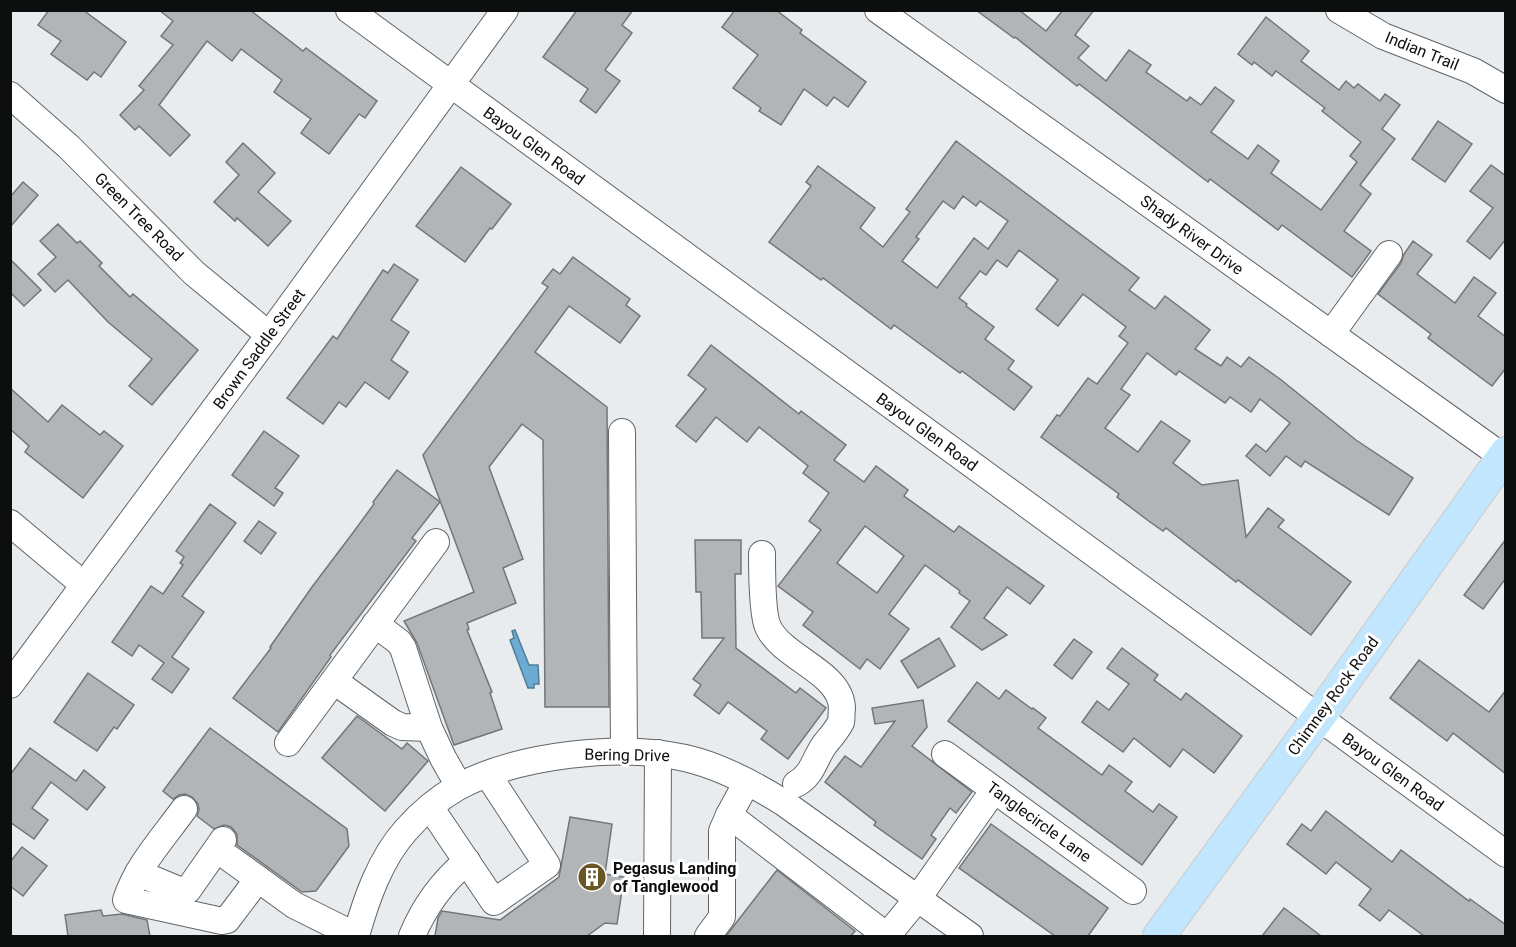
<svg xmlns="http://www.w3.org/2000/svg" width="1516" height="947" font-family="Roboto,sans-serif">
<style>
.water{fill:#6dacd2;stroke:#507d98;stroke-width:1.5}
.building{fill:#b2b5b8;stroke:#727678;stroke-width:1.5;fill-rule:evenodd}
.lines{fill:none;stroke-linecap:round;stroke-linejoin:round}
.minor-casing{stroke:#616567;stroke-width:28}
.major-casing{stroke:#cacaca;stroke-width:34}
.minor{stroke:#fff;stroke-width:26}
.major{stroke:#c1e6fd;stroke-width:32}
.labels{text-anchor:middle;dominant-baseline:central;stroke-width:6;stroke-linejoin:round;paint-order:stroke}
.street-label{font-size:16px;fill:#0d0f0f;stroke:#fff}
.poi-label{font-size:16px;font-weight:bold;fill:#0d0f0f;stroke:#fff;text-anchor:start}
</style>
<rect width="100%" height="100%" fill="#e8ecef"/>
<!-- water -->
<path class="water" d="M515 630 529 665H538L539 684H534V688H528L510 640 514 638 512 631Z"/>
<!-- building -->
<g class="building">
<path d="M49 10H83L126 42 101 77 94 72 87 80 51 54 61 41 38 25Z"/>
<path d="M159 10H250L303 51 306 48 377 101 365 118 359 114 329 154 301 133 311 119 274 92 282 80 241 49 232 61 207 41 159 105 190 135 170 156 139 126 135 130 120 115 144 90 139 86 173 45 161 36 173 21Z"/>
<path d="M577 10H633L622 25 632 33 605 70 620 81 596 113 580 101 588 89 543 57Z"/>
<path d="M735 10H776L802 30 800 33 866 82 848 107 834 97 827 106 804 89 781 125 759 111 761 108 733 88 758 55 722 27Z"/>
<path d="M976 10H1019L1046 31 1063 10H1094L1075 35 1089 46 1078 58 1106 81 1129 50 1151 65 1146 72 1187 101 1190 97 1201 105 1215 87 1234 101 1211 132 1248 159 1258 145 1279 161 1271 173 1321 210 1357 162 1350 156 1361 142 1322 111 1325 108 1276 71 1272 76 1254 62 1252 65 1238 54 1266 17 1309 51 1301 61 1339 90 1346 81 1354 88 1358 84 1380 101 1385 94 1400 105 1382 129 1395 139 1360 185 1371 194 1344 231 1371 251 1352 277 1282 225 1278 230 1210 179 1208 182 1079 84 1077 86 1015 37 1014 38Z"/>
<path d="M1438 121 1472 144 1445 182 1412 159Z"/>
<path d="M956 141 1139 278 1129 290 1155 309 1165 296 1210 330 1195 349 1221 366 1227 357 1241 367 1249 357 1280 379 1356 440 1413 478 1389 515 1305 461 1301 467 1286 456 1270 476 1246 456 1256 444 1266 452 1290 423 1260 399 1251 412 1230 397 1225 403 1179 371 1176 375 1147 353 1121 389 1130 395 1105 428 1138 452 1161 421 1190 441 1173 463 1202 485 1238 480 1246 537 1268 508 1284 520 1278 527 1351 582 1311 635 1238 580 1236 582 1166 528 1163 531 1150 522 1117 497 1119 494 1041 437 1057 415 1060 416 1088 378 1097 384 1128 343 1119 336 1126 327 1083 294 1058 326 1036 309 1058 280 1019 250 1007 267 997 260 986 275 980 271 959 298 967 304 966 306 994 327 985 339 1014 361 1008 369 1032 387 1014 410 962 371 960 373 894 325 891 329 823 278 821 280 769 242 811 186 806 182 818 166 875 208 860 228 883 247 910 212 906 209ZM963 196 976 206 980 201 1008 221 988 249 974 238 937 288 902 261 919 239 916 237 943 201 954 209Z"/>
<path d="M243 143 275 173 258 192 291 221 268 246 237 218 235 221 214 202 239 175 226 162Z"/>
<path d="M1491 165 1506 176V239L1490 259 1467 241 1493 208 1470 191Z"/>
<path d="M461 167 511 204 492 229 490 228 465 262 416 226Z"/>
<path d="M23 182 38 195 10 227V197Z"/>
<path d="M58 224 77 243 80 241 102 263 99 266 130 297 133 294 198 350 152 405 129 386 152 359 108 322 68 280 55 292 38 274 56 257 40 241Z"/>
<path d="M1413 241 1432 255 1417 274 1455 303 1474 277 1496 293 1478 316 1506 337V368L1492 386 1428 338 1431 334 1378 294 1401 263 1404 254Z"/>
<path d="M573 257 630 299 626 305 640 316 620 343 569 306 535 352 607 407 609 707H545L543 440 522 424 489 467 523 559 503 568 516 603 467 623 469 629 467 630 492 692 490 693 502 729 454 745 417 643 404 621 474 592 423 455 548 287 542 283 553 269 560 274Z"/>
<path d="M10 259 41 290 24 306 10 292Z"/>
<path d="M394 264 418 280 391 320 409 332 391 360 408 372 389 399 365 382 346 407 339 402 323 424 287 398 333 336 337 339 383 270 388 273Z"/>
<path d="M711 345 799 414 801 411 846 445 834 460 864 482 876 466 908 490 904 496 954 532 959 526 1044 586 1030 604 1007 587 984 618 1007 635 982 650 951 627 970 601 959 593 960 591 925 565 889 614 909 629 880 669 867 659 860 669 803 625 813 612 778 586 821 530 809 521 829 493 803 473 808 466 759 427 747 442 716 417 696 442 676 426 706 389 688 375ZM865 526 904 556 877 593 837 563Z"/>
<path d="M10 388 48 422 62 405 100 435 104 431 123 446 83 498 25 452 29 446 10 429Z"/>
<path d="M264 431 299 456 275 488 283 493 274 506 232 475Z"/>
<path d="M397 470 440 502 412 538 416 541 330 655 331 657 278 732 233 698 271 648 270 647 312 587 352 534 374 504 373 502Z"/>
<path d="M210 504 236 523 182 596 204 612 172 657 189 669 172 693 152 679 164 663 139 645 132 656 112 642 151 586 163 594 183 565 180 563 184 557 176 551Z"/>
<path d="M259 521 276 533 261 554 244 541Z"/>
<path d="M1506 539V578L1483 609 1464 595Z"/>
<path d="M695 540H741V574H735L736 648 796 693 800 688 826 708 788 759 761 739 767 731 728 702 719 714 694 695 701 685 693 679 724 638H702L701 592H696Z"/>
<path d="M939 638 955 666 918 688 901 661Z"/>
<path d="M1074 639 1092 652 1072 679 1054 665Z"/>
<path d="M1122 648 1158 675 1154 680 1181 700 1186 693 1242 736 1214 773 1183 749 1170 767 1134 738 1123 752 1082 722 1097 701 1109 710 1129 684 1107 668Z"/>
<path d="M1419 660 1489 712 1506 690V774L1453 733 1447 741 1390 698Z"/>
<path d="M88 673 134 705 117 729 114 727 97 751 54 722Z"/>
<path d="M977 682 999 699 1006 690 1032 709 1033 708 1046 718 1038 728 1102 775 1109 765 1132 782 1125 791 1153 812 1159 804 1177 817 1142 865 948 721Z"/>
<path d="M923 700 927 727 912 746 972 792 956 813 950 808 931 835 936 839 922 859 874 825 876 822 825 782 845 756 861 767 895 721 875 724 872 708Z"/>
<path d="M357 716 402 749 407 743 428 761 385 811 322 758Z"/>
<path d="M210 728 347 829 349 846 316 891 302 892 237 845V834L231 827 224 825 214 829 197 816 199 810 198 804 192 797 185 794 179 795 173 799 163 791Z"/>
<path d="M30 748 76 781 84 770 105 787 87 810 51 782 32 808 48 820 34 839 10 822V775Z"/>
<path d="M1326 811 1392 862 1401 850 1469 901 1470 899 1506 925V936H1424L1389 910 1380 921 1359 905 1371 889 1336 862 1326 874 1287 844 1302 824 1311 831Z"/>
<path d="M570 817 612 824 605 874 624 877 617 924 605 923 587 936H435L438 918 442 911 500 920 559 877Z"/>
<path d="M991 824 1108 908 1088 936H1055L959 868Z"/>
<path d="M22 847 47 866 23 896 10 886V862Z"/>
<path d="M777 870 855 931 851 936H726Z"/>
<path d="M1284 908 1321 936H1262Z"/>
<path d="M101 910 103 916 122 914 147 920 150 936H68L65 915Z"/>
</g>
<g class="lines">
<!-- minor casing -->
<g class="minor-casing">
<g id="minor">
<path d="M349 10 1506 854"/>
<path d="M878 10 1506 459"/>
<path d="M1339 10 1383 36 1473 71 1506 90"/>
<path d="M10 95 69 147 194 273 269 335"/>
<path d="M1331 334 1389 254"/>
<path d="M622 432 624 752"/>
<path d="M10 523 84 585"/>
<path d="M762 554C762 570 762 614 768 627 783 659 842 672 842 709 841 713 842 718 841 722 837 730 830 738 825 744 814 759 813 775 796 784"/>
<path d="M375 624 399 642 403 648 429 728 443 758 459 786"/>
<path d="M334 681 393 723 402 727 429 728"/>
<path d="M10 685 269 335 505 10"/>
<path d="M288 743 436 542"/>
<path d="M945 754 1133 891"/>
<path d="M430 807 494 902 547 865 488 775"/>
<path d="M184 809C163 838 137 866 126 900L222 921 227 920 258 879"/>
<path d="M729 815 887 936"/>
<path d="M229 858 294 905 356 936"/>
<path d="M138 873 184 892 188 890 223 840"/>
<path d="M356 936C366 900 380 859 406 830 420 814 439 798 458 787 517 755 620 743 685 758 720 766 754 784 784 803L970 936"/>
<path d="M412 936C424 907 442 882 467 861"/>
<path d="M657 936 658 753"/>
<path d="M708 936 722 917V831L729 815 747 782"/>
<path d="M887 936 918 898 994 790"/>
</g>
</g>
<!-- major casing -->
<g class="major-casing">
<path id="major" d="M1159 936 1318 718 1506 453"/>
</g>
<!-- minor -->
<use href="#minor" class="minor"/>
<!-- major -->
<use href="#major" class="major"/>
</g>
<!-- icons -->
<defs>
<g id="building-disc" transform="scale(1.5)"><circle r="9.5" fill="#6a5524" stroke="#fff"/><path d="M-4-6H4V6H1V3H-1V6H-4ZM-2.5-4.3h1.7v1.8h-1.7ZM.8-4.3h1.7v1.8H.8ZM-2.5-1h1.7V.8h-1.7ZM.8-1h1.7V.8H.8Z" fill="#fff"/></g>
</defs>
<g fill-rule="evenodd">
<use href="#building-disc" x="592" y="877"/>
</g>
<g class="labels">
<!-- street labels -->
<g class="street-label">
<text transform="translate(1422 51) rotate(22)">Indian Trail</text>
<text transform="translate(534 146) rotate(36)">Bayou Glen Road</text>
<text transform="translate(139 217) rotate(45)">Green Tree Road</text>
<text transform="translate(1192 235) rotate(36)">Shady River Drive</text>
<text transform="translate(259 349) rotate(-54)">Brown Saddle Street</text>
<text transform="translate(927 432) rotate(36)">Bayou Glen Road</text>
<text transform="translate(1333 696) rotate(-54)">Chimney Rock Road</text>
<text transform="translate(627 755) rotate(1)">Bering Drive</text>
<text transform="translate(1393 772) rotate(36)">Bayou Glen Road</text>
<text transform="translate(1039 822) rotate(36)">Tanglecircle Lane</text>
</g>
<!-- poi labels -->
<g class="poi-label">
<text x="613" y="868">Pegasus Landing<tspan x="613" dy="18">of Tanglewood</tspan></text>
</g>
</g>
<!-- border -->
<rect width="1516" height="947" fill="none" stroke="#0d0f0f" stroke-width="24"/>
</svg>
